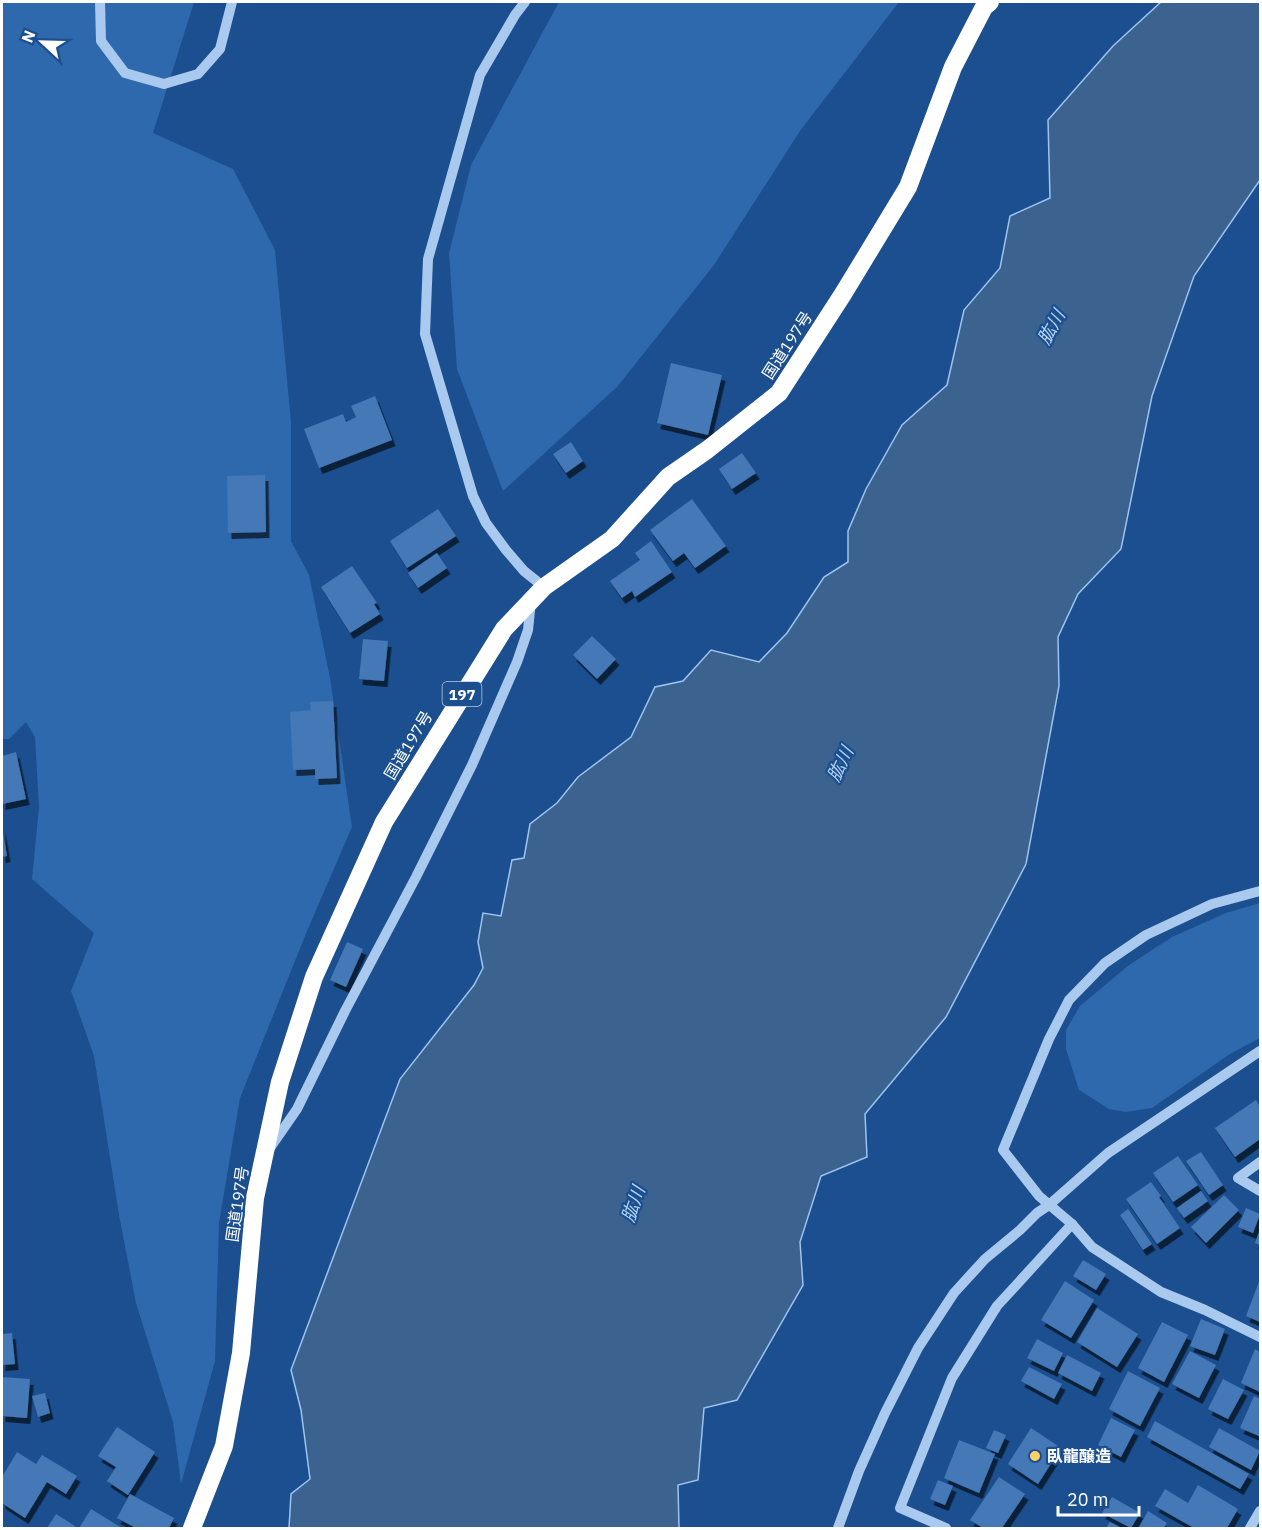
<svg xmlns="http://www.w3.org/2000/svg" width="1262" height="1530" font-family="'IBM Plex Sans','Noto Sans JP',sans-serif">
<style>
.green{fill:#2e69ad}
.water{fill:#3c6290;stroke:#9cc4f0;stroke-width:1.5}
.building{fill:#4478b7;filter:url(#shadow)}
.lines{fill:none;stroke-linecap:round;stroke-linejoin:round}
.minor{stroke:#a9c9ee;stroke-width:10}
.highway{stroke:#fff;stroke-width:18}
.poi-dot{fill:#ffd166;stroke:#1b4f8f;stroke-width:2}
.labels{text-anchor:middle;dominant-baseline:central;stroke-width:4.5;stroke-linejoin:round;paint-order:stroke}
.shield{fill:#1b4f8f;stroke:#bbcadd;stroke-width:1.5}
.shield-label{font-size:15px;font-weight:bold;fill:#fff}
.street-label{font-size:16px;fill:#fff;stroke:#1b4f8f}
.poi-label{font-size:16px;font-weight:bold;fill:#fff;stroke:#1b4f8f;text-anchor:start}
.water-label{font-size:18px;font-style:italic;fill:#b5d3f5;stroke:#1b4f8f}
</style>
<defs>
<filter id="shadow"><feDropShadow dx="3.5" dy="6" stdDeviation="0" flood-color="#0009"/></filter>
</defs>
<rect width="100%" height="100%" fill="#1b4f8f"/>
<!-- green -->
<g class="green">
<path d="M2 2H194L153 133 233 169 275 250 291 423V541L309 575 330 678 352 827 307 931 240 1098 219 1223 215 1361 181 1484 173 1422 136 1303 119 1215 94 1056 71 991 94 933 32 879 39 807 35 737 26 722 9 739H2Z"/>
<path d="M559 2H899L800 131 714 265 617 387 503 491 457 369 449 253 471 165Z"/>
<path d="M1260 903V1038L1230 1054 1152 1108 1126 1112 1109 1109 1079 1090 1066 1049V1030L1080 1006 1129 965 1172 937 1226 913Z"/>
</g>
<!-- water -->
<path class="water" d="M1161 2H1260V180L1194 276 1152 396 1121 549 1078 594 1058 637 1059 686 1026 864 946 1017 865 1114 867 1157 821 1176 800 1242 803 1285 737 1400 704 1408 698 1480 678 1485 679 1528H289L291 1494 310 1479 301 1410 291 1370 400 1079 474 985 483 968 478 942 483 913 501 916 512 860 524 858 530 824 557 803 578 777 631 737 655 687 683 681 711 650 759 662 787 633 824 577 848 562V531L866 489 902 425 947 385 964 310 1000 268 1010 216 1050 198 1048 120 1113 46Z"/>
<!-- building -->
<g class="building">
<path d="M671 363 722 375 708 435 657 423Z"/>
<path d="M375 396 392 440 319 468 304 429 343 414 346 422 356 417 351 406Z"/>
<path d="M571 442 583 461 566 473 553 454Z"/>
<path d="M742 453 756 473 732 489 719 469Z"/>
<path d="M265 475 266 532 228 533 227 476Z"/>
<path d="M692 499 726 546 695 568 684 553 673 561 650 530Z"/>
<path d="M438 509 456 536 407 568 390 541Z"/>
<path d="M651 541 672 572 635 597 632 591 622 598 610 581 640 560 635 553Z"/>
<path d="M437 553 447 568 418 588 408 573Z"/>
<path d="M352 566 377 603 374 604 380 614 350 633 321 587Z"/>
<path d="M592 636 616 659 597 679 573 655Z"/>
<path d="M363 639 388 641 384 681 359 679Z"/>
<path d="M333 701 337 778 315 779V769L293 770 290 712 311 710 310 702Z"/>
<path d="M16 752 26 799 2 804V756Z"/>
<path d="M2 827 7 856 2 857Z"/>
<path d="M347 942 363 949 346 987 330 980Z"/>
<path d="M1256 1100 1260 1107V1139L1235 1157 1215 1128Z"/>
<path d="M1201 1152 1223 1185 1209 1195 1186 1161Z"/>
<path d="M1178 1156 1198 1185 1173 1202 1153 1173Z"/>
<path d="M1151 1182 1161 1196 1159 1197 1180 1228 1157 1244 1126 1199Z"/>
<path d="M1201 1191 1208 1201 1184 1218 1177 1208Z"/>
<path d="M1224 1195 1239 1210 1206 1243 1191 1227Z"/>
<path d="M1246 1208 1260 1214 1253 1233 1238 1227Z"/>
<path d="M1128 1209 1152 1244 1143 1250 1120 1215Z"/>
<path d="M1260 1230V1245L1255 1243Z"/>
<path d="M1083 1260 1106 1274 1096 1290 1073 1276Z"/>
<path d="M1260 1279V1322L1246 1316Z"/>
<path d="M1065 1281 1094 1300 1071 1338 1041 1320Z"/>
<path d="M1097 1308 1138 1334 1117 1367 1077 1342Z"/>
<path d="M1201 1319 1225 1329 1215 1355 1190 1346Z"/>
<path d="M1162 1322 1188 1335 1164 1382 1138 1368Z"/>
<path d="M12 1333 15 1364 2 1365V1334Z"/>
<path d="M1037 1339 1063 1353 1054 1371 1027 1358Z"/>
<path d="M1255 1349 1260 1352V1392L1241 1383Z"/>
<path d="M1190 1351 1216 1365 1199 1398 1172 1384Z"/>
<path d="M1067 1355 1101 1373 1092 1391 1058 1373Z"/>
<path d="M1029 1367 1062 1384 1054 1399 1021 1381Z"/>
<path d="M1128 1371 1160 1388 1140 1426 1109 1409Z"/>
<path d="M2 1377 30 1379 27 1418 2 1416Z"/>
<path d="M1223 1379 1244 1390 1228 1419 1208 1409Z"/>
<path d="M45 1393 50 1413 38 1417 32 1396Z"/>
<path d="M1254 1396 1260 1399 1259 1436 1240 1428Z"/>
<path d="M1111 1418 1135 1430 1121 1457 1098 1445Z"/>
<path d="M1155 1421 1249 1474 1240 1489 1147 1437Z"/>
<path d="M117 1427 155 1452 128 1495 107 1481 116 1467 98 1456Z"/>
<path d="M1031 1428 1061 1448 1038 1484 1008 1464Z"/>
<path d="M1219 1428 1260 1451 1251 1470 1209 1447Z"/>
<path d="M994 1430 1006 1435 998 1453 986 1448Z"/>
<path d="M959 1440 995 1454 979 1493 944 1478Z"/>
<path d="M17 1452 36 1464 42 1455 77 1476 66 1494 47 1482 25 1518 2 1503V1477Z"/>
<path d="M999 1477 1025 1494 1002 1528H983L970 1520Z"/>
<path d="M938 1480 953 1486 945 1505 930 1499Z"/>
<path d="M1198 1485 1238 1509 1227 1528H1194L1155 1506 1165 1489 1188 1503Z"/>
<path d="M130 1494 174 1518 169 1528H136L117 1518Z"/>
<path d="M1112 1497 1140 1513 1131 1528 1102 1513Z"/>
<path d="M91 1509 122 1528H79Z"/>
<path d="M1148 1511 1167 1523 1164 1528 1139 1527Z"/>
<path d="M56 1514 75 1526 74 1528H47Z"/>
<path d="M1110 1522 1121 1528H1106Z"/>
</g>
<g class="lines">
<!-- minor -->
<g class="minor">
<path d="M100 2 101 41 125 73 164 84 198 74 220 49 232 2"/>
<path d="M525 2 515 15 480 75 428 259 425 334 473 496 486 523 506 550 524 571 544 587"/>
<path d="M1260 891 1212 904 1146 935 1105 963 1069 1000 1049 1039 1003 1150 1039 1196 1072 1224 1092 1247 1161 1292 1205 1310 1260 1337"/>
<path d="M270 1148 297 1109 345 1011 416 877 472 765 517 662 528 630 531 601"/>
<path d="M1260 1162 1238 1178 1260 1191"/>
<path d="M838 1528 859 1471 885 1413 918 1348 954 1293 985 1259 1020 1230 1037 1213 1049 1205 1108 1153 1260 1051"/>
<path d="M946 1528 900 1508 952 1378 997 1306 1072 1224"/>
<path d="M1250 1528 1260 1511"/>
</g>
<!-- highway -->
<path class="highway" d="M192 1528 224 1446 241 1353 255 1198 280 1082 314 977 384 822 504 629 544 587 612 539 668 477 707 450 779 393 843 294 908 187 953 67 984 7 990 2"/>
</g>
<!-- markers -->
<circle class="poi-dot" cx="1035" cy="1456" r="6"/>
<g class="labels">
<!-- shield labels -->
<rect class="shield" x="442.5" y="682" width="39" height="24" rx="4.5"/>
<g class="shield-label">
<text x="462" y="694">197</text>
</g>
<!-- street labels -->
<g class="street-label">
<text transform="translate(787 345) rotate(-57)">国道197号</text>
<text transform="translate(408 745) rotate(-59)">国道197号</text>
<text transform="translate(237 1204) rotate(-82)">国道197号</text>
</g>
<!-- poi labels -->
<g class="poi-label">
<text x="1047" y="1456">臥龍醸造</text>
</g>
<!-- water labels -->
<g class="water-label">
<text transform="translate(1051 327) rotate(-61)">肱川</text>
<text transform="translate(840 764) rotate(-64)">肱川</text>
<text transform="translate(633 1204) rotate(-71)">肱川</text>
</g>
</g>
<!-- border -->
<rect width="1262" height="1530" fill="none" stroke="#ffffff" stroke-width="6"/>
<!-- north arrow -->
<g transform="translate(42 42) rotate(292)" stroke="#1b4f8f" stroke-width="4.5" paint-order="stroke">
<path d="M0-4.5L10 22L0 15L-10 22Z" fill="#ffffff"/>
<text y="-9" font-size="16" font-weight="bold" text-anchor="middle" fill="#ffffff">N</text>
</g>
<!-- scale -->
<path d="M1058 1506v9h81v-9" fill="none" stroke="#ffffff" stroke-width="3"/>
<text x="1067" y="1506" font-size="18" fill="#ffffff" stroke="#1b4f8f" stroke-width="4.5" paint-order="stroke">20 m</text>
</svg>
